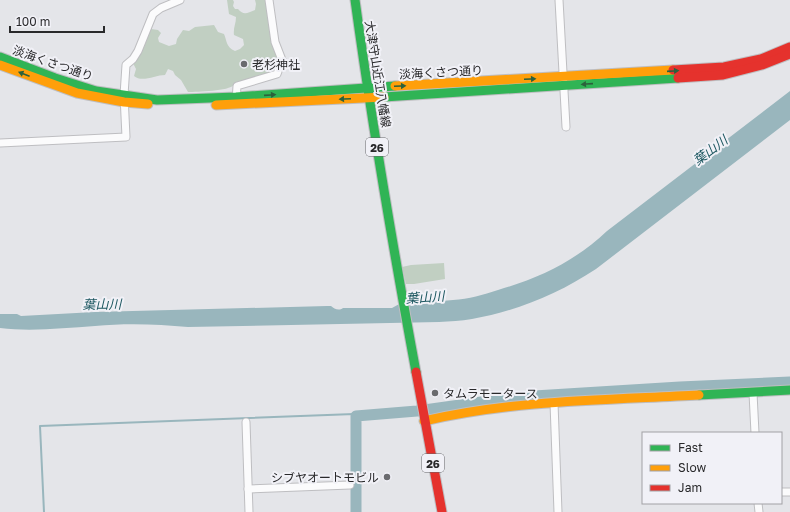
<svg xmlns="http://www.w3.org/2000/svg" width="790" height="512" font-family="'Golos Text','Noto Sans JP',sans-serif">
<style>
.green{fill:#c1cfc2}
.water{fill:#99b6bd}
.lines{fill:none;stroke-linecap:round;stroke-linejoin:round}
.stream{stroke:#99b6bd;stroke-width:2}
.river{stroke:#99b6bd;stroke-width:11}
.street-casing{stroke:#bebec1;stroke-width:9}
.fast-casing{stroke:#bebec1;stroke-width:11}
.slow-casing{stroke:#bebec1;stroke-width:11}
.jam-casing{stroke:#bebec1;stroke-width:11}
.street{stroke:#fbfbfc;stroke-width:7}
.fast{stroke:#30b455;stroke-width:9}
.slow{stroke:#ff9f0a;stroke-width:9}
.jam{stroke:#e5322d;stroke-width:9}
.oneway{fill:#2c613c}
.poi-dot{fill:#6a6b6e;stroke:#f1f1f7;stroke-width:1.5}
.labels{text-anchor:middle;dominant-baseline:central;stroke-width:4;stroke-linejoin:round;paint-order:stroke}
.shield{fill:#f1f1f7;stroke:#656568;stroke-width:1}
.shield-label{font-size:11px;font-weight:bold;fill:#29292b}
.street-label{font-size:12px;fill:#29292b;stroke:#f1f1f7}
.poi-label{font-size:12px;fill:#29292b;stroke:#f1f1f7;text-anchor:start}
.water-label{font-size:13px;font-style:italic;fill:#1b565f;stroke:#f1f1f7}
</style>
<rect width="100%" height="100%" fill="#e4e5e9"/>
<!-- green -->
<g class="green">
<path d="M227 0H233L234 2 233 6 235 9H238C244 16 247 13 255 10L256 4 255 0H267L277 58V65L274 72 234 85C229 91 197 92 188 92L181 80 175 75 173 71 168 69 165 75C155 75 142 83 134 76L136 69 133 63 144 47 151 29 158 30 161 33 158 38 159 42 169 46 176 44 177 39 183 30 189 31 195 27 214 25 218 32 224 34C227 41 226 47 235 51L240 49 244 45 243 39 234 35C233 28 236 24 236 17L229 14Z"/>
<path d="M444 263 445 279 414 284H406L402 267 411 265Z"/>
</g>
<!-- water -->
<path class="water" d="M790 91V120L596 269C558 294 517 311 472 319 461 321 450 321 439 322L188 327C158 324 125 323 95 326 64 328 31 332 0 328V314H17L21 316 95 312 327 306H331C334 309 339 311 343 308H392L401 303 407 301C423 301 438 302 453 300 469 299 483 295 498 290 540 278 575 261 607 231Z"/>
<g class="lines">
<!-- stream -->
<path class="stream" d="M44 512 40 426 354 414 356 416"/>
<!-- river -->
<path class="river" d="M356 512V416L417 411 518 397 680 387 790 382"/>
<!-- street casing -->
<g class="street-casing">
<g id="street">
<path d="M559 0 566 127"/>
<path d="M236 101 237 86 277 74 282 60 275 42 269 0"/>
<path d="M0 143 126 137 124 95 126 65 133 59 138 51 153 14 161 8 180 0"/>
<path d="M753 393 755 433"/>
<path d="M554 403 558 512"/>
<path d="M246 422 249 512"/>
<path d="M248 489 350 485"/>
<path d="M781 492H790"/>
<path d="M758 503 759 512"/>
</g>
</g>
<!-- fast casing -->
<g class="fast-casing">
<g id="fast">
<path d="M355 0C372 124 393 248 416 372"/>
<path d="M0 57 55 78 96 91 157 100 236 97 395 86"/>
<path d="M384 97 678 78"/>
<path d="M699 395 790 390"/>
</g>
</g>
<!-- slow casing -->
<g class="slow-casing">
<g id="slow">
<path d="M0 65 77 93 124 102 148 104"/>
<path d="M395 86 673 70"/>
<path d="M216 105 384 97"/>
<path d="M424 421C514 400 607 400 699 395"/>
</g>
</g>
<!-- jam casing -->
<g class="jam-casing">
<g id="jam">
<path d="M673 70 724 67 761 59 790 47"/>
<path d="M678 78 723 75 762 65 790 54"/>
<path d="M416 372 442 512"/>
</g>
</g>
<!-- street -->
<use href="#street" class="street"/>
<!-- fast -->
<use href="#fast" class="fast"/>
<!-- slow -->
<use href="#slow" class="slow"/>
<!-- jam -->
<use href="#jam" class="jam"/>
</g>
<!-- one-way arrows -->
<defs><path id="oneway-solid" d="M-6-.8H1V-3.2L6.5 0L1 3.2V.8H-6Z"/></defs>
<g class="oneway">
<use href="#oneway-solid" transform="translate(673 71) rotate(-4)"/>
<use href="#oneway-solid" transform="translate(24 74) rotate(-159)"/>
<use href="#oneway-solid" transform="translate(530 79) rotate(-3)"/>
<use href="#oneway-solid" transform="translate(587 84) rotate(176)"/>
<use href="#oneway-solid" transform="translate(400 86) rotate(-2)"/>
<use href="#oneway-solid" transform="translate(270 95) rotate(-4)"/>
<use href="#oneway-solid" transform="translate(345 99) rotate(177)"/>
</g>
<!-- markers -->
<g class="poi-dot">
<circle cx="244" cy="64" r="4"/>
<circle cx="435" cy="393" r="4"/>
<circle cx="387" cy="477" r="4"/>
</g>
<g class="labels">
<!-- shield labels -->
<g class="shield">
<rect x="366" y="138" width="22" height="18" rx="3"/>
<rect x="422" y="454" width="22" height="18" rx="3"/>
</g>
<g class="shield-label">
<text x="377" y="147">26</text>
<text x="433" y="463">26</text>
</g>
<!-- street labels -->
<g class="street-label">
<text transform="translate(53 63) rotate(19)">淡海くさつ通り</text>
<text transform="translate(441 72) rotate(-3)">淡海くさつ通り</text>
<text transform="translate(378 74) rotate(81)">大津守山近江八幡線</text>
</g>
<!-- poi labels -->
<g class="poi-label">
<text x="252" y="64">老杉神社</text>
<text x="443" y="393">タムラモータース</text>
<text x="379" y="477" text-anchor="end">シブヤオートモビル</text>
</g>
<!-- water labels -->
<g class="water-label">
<text transform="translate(710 150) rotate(-37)">葉山川</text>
<text transform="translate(425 297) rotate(-4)">葉山川</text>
<text transform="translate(102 304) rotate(-1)">葉山川</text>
</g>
</g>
<!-- legend -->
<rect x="642" y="432" width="140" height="72" fill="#f1f1f7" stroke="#a1a1a5"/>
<rect x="650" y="445" width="20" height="6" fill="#30b455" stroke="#a1a1a5"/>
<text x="678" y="452" font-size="12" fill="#29292b">Fast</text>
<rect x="650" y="465" width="20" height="6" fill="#ff9f0a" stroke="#a1a1a5"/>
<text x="678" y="472" font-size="12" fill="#29292b">Slow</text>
<rect x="650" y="485" width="20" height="6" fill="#e5322d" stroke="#a1a1a5"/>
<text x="678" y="492" font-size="12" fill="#29292b">Jam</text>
<!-- scale -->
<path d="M10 26v6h94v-6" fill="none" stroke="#29292b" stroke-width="2"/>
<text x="16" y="26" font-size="12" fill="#29292b" stroke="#f1f1f7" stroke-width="3" paint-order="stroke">100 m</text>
</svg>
